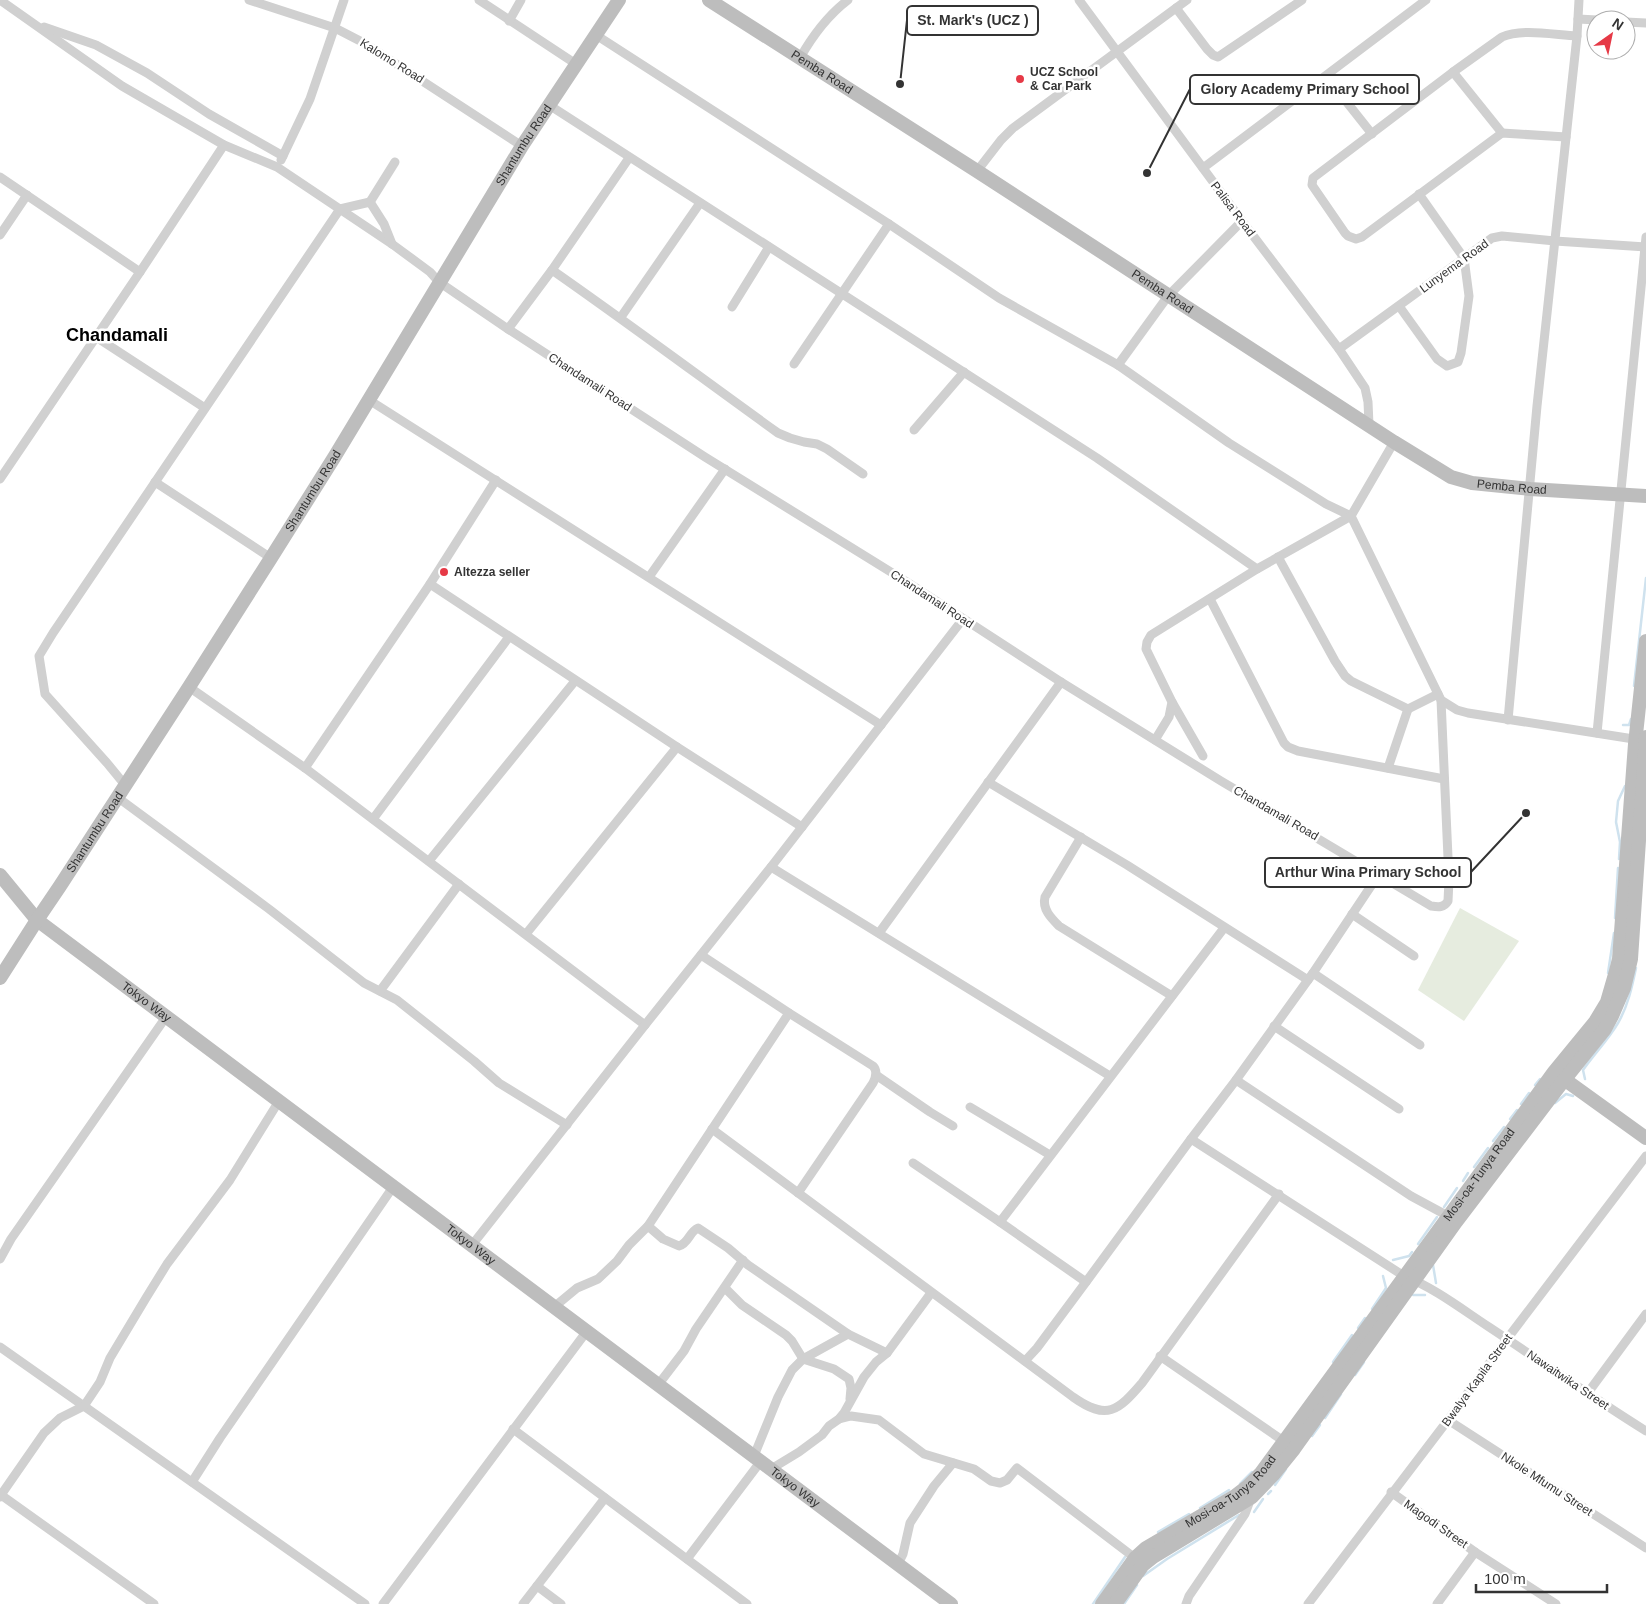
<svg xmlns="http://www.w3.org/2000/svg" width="1646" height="1604" font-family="Arial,sans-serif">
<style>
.green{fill:#e6ecdf}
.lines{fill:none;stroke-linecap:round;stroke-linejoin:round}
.stream{stroke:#cfe2ee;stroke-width:2.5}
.street{stroke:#d0d0d0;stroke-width:9}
.secondary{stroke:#bdbdbd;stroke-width:14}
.poi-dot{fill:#e63946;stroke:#fff;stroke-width:2}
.labels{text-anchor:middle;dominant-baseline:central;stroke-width:5;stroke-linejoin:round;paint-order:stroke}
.street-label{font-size:12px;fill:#333;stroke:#fff}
.poi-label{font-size:12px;font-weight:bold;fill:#333;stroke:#fff;text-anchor:start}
.district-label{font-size:18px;font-weight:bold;fill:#000;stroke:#fff}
.leader{fill:none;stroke:#333;stroke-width:2}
.callout-dot{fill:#333;stroke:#fff;stroke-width:2}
.callout{fill:#fff;stroke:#333;stroke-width:2}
.callout-label{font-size:14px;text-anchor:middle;font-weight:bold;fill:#333}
</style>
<rect width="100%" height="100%" fill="#fff"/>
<!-- green -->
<path class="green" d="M1460 908 1519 941 1464 1021 1418 990Z"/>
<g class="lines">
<!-- stream -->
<g class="stream">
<path d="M1634 686 1646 578"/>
<path d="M1623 725H1629L1631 719"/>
<path d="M1619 859 1620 842 1616 822 1618 801 1625 786"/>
<path d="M1615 918 1618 868"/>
<path d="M1608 973 1614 933"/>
<path d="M1585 1079 1583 1070C1594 1054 1608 1040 1618 1023 1628 1006 1632 987 1636 968"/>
<path d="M1535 1085 1540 1079"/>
<path d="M1555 1103 1566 1094 1573 1096"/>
<path d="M1521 1104 1529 1093"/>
<path d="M1510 1119 1517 1110"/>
<path d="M1493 1141 1504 1127"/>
<path d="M1474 1167 1488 1148"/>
<path d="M1463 1181 1468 1173"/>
<path d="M1444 1207 1457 1188"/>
<path d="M1418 1244 1437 1217"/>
<path d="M1393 1260 1409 1256 1412 1252"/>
<path d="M1433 1265 1436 1283"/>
<path d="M1413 1295H1425"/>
<path d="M1372 1309 1386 1288 1383 1276"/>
<path d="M1358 1328 1365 1318"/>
<path d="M1333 1362 1352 1335"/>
<path d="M1355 1375 1364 1362"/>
<path d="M1325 1418 1341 1394"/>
<path d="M1312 1436 1320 1425"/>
<path d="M1240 1484 1252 1472"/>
<path d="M1275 1485 1286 1469"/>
<path d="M1268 1494 1271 1491"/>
<path d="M1200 1508 1229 1490"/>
<path d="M1254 1512 1263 1499"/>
<path d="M1158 1532 1189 1514"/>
<path d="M1143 1576 1167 1559 1239 1515"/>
<path d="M1093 1604 1125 1557"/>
<path d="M1124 1604 1137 1585"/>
</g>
<!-- street -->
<g class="street">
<path d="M0 0 122 86 224 145 277 167 392 244 430 272 439 282 508 329 705 457 907 582 1061 682 1221 781 1431 906C1438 907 1444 908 1448 901L1449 880 1441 700"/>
<path d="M249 0 335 28 364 43 522 146"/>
<path d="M479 0 576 64"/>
<path d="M1079 0 1242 221 1339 349 1365 388 1368 402 1369 425"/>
<path d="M1176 8 1207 49 1213 55 1218 57 1302 0"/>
<path d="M1578 19 1597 20"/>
<path d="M509 21 521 0"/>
<path d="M1626 22 1646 23"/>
<path d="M44 27 96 45 147 73 209 114 283 156"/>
<path d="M596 35 889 224 999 298 1118 365 1229 443 1326 504 1351 516"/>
<path d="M800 58C813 35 827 16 848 0"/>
<path d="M1453 72 1502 133"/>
<path d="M1326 76 1372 134"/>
<path d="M549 105 1097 458 1257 569"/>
<path d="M1566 137 1502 133 1362 237 1356 239 1348 236 1345 233 1312 185 1313 178 1453 72 1502 37C1521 28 1555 35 1577 36"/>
<path d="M281 160 310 99 344 0"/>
<path d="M1203 168 1426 0"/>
<path d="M977 171 1001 140 1013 128 1187 0"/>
<path d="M0 177 140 272"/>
<path d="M370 202 395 162"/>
<path d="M370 202 384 224 392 244"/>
<path d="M0 235 27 195"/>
<path d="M552 270C628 323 703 379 778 433L790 438 804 442 817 444 827 449 863 474"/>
<path d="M1399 306 1437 359 1447 366 1458 362 1461 353 1469 296 1464 258 1419 194"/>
<path d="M732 307 769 247"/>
<path d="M621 317 700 203"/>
<path d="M508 329 552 270 629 158"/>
<path d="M96 337 205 408"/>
<path d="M1339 349 1492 238 1502 236 1555 241 1646 247"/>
<path d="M794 364 889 224"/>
<path d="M1118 365 1168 296 1242 221"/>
<path d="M369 400 881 725"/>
<path d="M914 430 964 372"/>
<path d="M1394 442 1351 516 1441 700 1457 710 1468 713 1640 740"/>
<path d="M0 479 140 272 224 145"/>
<path d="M155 482 271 558"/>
<path d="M1278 557 1335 661 1345 676 1351 681 1408 709 1438 694"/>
<path d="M649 577 725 469"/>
<path d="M430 584 677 747 802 827"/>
<path d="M1210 599 1284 743 1288 747 1298 751 1444 779"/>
<path d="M189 687 305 768 645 1025"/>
<path d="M1172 702 1203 756"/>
<path d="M1508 720 1537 406 1577 36 1579 0"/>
<path d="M1597 733 1646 237"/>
<path d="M1155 740 1169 717 1172 702 1146 649 1147 642 1151 635 1257 569 1351 516"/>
<path d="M305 768 430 584 496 480"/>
<path d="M1388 768 1408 709"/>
<path d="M988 782 1127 865 1308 980"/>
<path d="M125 785 107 763 45 694 39 656 53 633 340 209 370 202"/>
<path d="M117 797 269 909 364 983 397 1000 474 1061 499 1083 567 1125"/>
<path d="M373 819 509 637"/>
<path d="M1081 837 1045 897C1042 909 1051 918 1059 926L1172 996"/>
<path d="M429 861 575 681"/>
<path d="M771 867 1110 1076"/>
<path d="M1352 914 1414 956"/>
<path d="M879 933 1061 682"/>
<path d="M526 934 677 747"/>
<path d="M1313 973 1420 1045"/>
<path d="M380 991 459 884"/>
<path d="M789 1013 873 1066C878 1071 876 1077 873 1083L798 1193"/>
<path d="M1274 1026 1399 1109"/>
<path d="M876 1075 930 1112 953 1126"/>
<path d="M1236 1080 1411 1196 1448 1216"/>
<path d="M970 1107 1050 1155"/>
<path d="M712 1129 1073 1397C1107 1421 1118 1411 1142 1383L1279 1194"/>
<path d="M1191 1139 1404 1276C1433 1287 1463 1310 1489 1327 1542 1362 1593 1398 1646 1431"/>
<path d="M913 1163 1000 1222"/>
<path d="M648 1226 663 1239 679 1246C689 1243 689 1232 698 1228L728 1248 748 1265 848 1334 887 1353"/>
<path d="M472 1245 645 1025 771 867 963 619"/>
<path d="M0 1259 11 1239 166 1017"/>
<path d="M1086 1282 1000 1222 1224 928"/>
<path d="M725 1288 742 1305 786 1335 792 1341 803 1359 834 1369 849 1379 851 1388 850 1399"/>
<path d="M554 1307 577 1288 598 1279 617 1261 629 1245 648 1226 789 1013 701 955"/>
<path d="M0 1347 365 1604"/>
<path d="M1160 1356 1285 1442"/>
<path d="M1025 1361 1037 1348 1086 1282 1191 1139 1236 1080 1313 973 1379 874"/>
<path d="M658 1385 684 1351 696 1329 743 1260"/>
<path d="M1587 1394 1646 1314"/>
<path d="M839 1419 851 1416 879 1420 924 1454 974 1469 991 1481 1000 1483 1007 1480 1017 1468 1135 1558"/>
<path d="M1448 1420 1646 1548"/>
<path d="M513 1429 747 1604"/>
<path d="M754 1456 778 1397 792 1370 803 1359 848 1334"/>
<path d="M771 1469 799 1452 822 1435 829 1426 839 1419 844 1413 864 1377 876 1362 887 1353 931 1293"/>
<path d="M192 1482 220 1438 393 1187"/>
<path d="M1391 1492 1475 1552 1556 1604"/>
<path d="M1 1495 44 1433 60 1418 84 1406 100 1382 110 1358 146 1298 167 1264 230 1180 279 1101"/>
<path d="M0 1497 1 1495 154 1604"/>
<path d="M687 1559 761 1461"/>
<path d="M898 1564 903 1554 910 1523 934 1486 953 1463"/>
<path d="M537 1586 561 1604"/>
<path d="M383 1604 587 1331"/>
<path d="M523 1604 605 1498"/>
<path d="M1186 1604 1189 1596 1245 1514 1251 1498"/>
<path d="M1308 1604 1448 1420 1507 1339 1646 1156"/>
<path d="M1437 1604 1475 1552"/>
</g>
<!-- secondary -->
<g class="secondary">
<path id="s1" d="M709 0 977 171 1394 442 1451 477 1472 483 1530 489 1646 496"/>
<path id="s2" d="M0 875 37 920 951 1604"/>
<path id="s3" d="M0 978 37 920 60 886 189 687 271 558 335 456 522 146 619 0"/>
<path d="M1557 1074 1646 1138"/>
<path id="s4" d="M1102 1604 1135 1558 1146 1548 1235 1496 1248 1486 1261 1473 1554 1072 1595 1022 1607 1002 1616 971 1619 959 1635 744 1646 641"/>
<path d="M1115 1604 1143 1565 1153 1557 1252 1497 1273 1475 1294 1449 1456 1222 1564 1080 1605 1029 1612 1016 1624 988 1631 959 1646 737"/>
</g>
</g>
<!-- markers -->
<g class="poi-dot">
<circle cx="1020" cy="79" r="5"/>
<circle cx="444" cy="572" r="5"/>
</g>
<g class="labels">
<!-- street labels -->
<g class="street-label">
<text transform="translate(392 61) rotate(32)">Kalomo Road</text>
<text stroke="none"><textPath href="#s1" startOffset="134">Pemba Road</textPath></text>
<text stroke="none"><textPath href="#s3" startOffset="984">Shantumbu Road</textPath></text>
<text transform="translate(1233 209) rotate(53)">Palisa Road</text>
<text transform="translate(1454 266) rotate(-36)">Lunyema Road</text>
<text stroke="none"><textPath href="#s1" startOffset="539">Pemba Road</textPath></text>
<text transform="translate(590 382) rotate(33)">Chandamali Road</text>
<text stroke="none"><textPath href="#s1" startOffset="944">Pemba Road</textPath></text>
<text stroke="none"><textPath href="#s3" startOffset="579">Shantumbu Road</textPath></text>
<text transform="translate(932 599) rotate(33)">Chandamali Road</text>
<text transform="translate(1276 813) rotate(30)">Chandamali Road</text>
<text stroke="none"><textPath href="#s3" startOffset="174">Shantumbu Road</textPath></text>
<text stroke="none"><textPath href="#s2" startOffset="195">Tokyo Way</textPath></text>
<text stroke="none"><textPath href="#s4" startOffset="579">Mosi-oa-Tunya Road</textPath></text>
<text stroke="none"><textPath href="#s2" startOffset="600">Tokyo Way</textPath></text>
<text transform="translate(1477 1380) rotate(-54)">Bwalya Kapila Street</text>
<text transform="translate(1568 1380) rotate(34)">Nawaitwika Street</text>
<text transform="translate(1547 1484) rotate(33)">Nkole Mfumu Street</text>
<text stroke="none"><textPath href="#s2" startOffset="1005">Tokyo Way</textPath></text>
<text stroke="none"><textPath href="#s4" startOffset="174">Mosi-oa-Tunya Road</textPath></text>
<text transform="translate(1436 1524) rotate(35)">Magodi Street</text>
</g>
<!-- poi labels -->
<g class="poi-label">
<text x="1030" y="72">UCZ School<tspan x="1030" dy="14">&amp; Car Park</tspan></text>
<text x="454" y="572">Altezza seller</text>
</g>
<!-- district labels -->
<g class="district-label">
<text x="117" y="335">Chandamali</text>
</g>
</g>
<!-- callouts -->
<path class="leader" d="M900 84L907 20M1147 173L1190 89M1526 813L1471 872"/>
<g class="callout-dot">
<circle cx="900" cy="84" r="5"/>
<circle cx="1147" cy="173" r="5"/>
<circle cx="1526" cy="813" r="5"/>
</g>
<g class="callout">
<rect x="907" y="6" width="131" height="29" rx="5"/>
<rect x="1190" y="75" width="229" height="29" rx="5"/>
<rect x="1265" y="858" width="206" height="29" rx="5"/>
</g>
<g class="callout-label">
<text x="973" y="25">St. Mark's (UCZ )</text>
<text x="1305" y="94">Glory Academy Primary School</text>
<text x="1368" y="877">Arthur Wina Primary School</text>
</g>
<!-- north arrow -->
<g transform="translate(1611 35) rotate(33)"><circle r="24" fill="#ffffff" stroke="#adadad"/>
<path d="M0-4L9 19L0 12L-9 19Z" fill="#e63946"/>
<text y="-8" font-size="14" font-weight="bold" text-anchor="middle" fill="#333333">N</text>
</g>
<!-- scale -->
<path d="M1476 1584v8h131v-8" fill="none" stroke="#333333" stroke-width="2.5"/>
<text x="1484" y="1584" font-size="15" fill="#333333" stroke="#ffffff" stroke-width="4" paint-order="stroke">100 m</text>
</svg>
